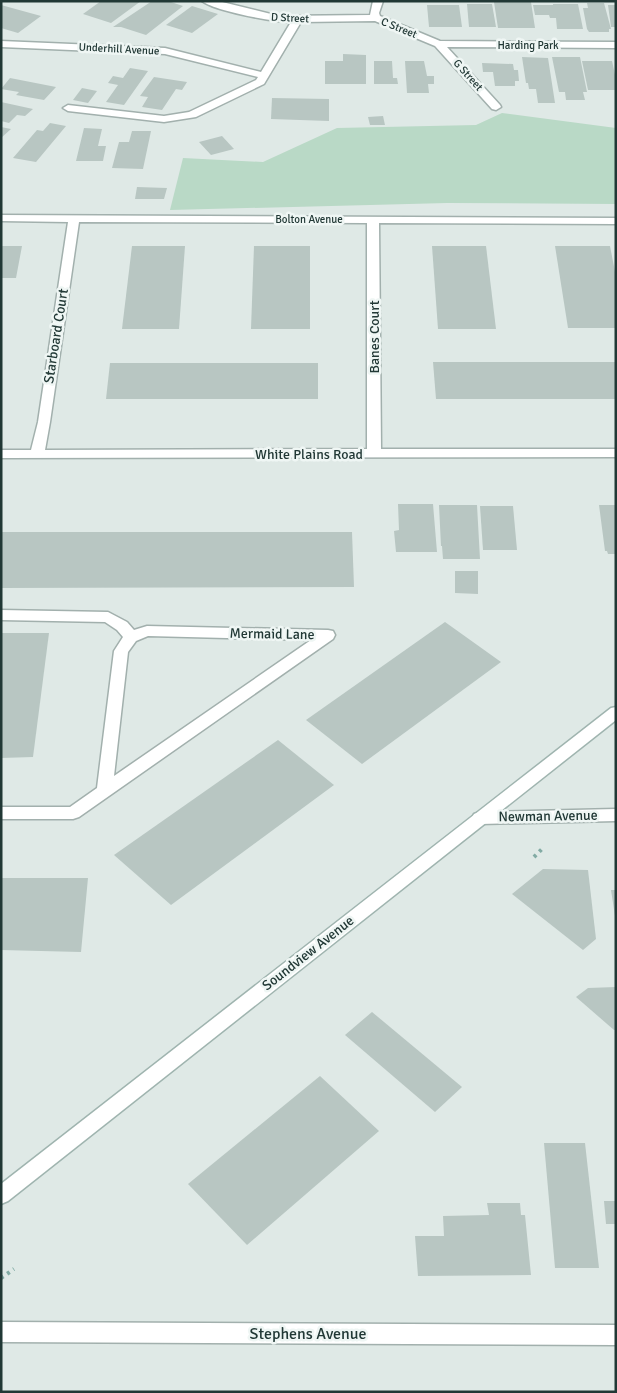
<svg xmlns="http://www.w3.org/2000/svg" width="617" height="1393" font-family="Signika,sans-serif">
<style>
.green{fill:#b9d9c6}
.building{fill:#b8c6c2}
.lines{fill:none;stroke-linecap:round;stroke-linejoin:round}
.street-casing{stroke:#a2b0ad;stroke-width:3}
.secondary-casing{stroke:#9fb4af;stroke-width:3}
.path{stroke:#82aba4;stroke-width:4;stroke-dasharray:3 4.5;stroke-linecap:butt}
.street{fill:#fff;fill-rule:evenodd}
.secondary{fill:#fff;fill-rule:evenodd}
.labels{text-anchor:middle;dominant-baseline:central;stroke-width:5;stroke-linejoin:round;paint-order:stroke}
.far-street-label{font-size:11px;fill:#213835;stroke:#eff6f4}
.street-label{font-size:14px;fill:#213835;stroke:#eff6f4}
.near-street-label{font-size:16px;fill:#213835;stroke:#eff6f4}
</style>
<rect width="100%" height="100%" fill="#dfe9e6"/>
<!-- green -->
<path class="green" d="M502 113 616 128V204L447 203 170 210 183 158 263 162 337 128 476 125Z"/>
<!-- building -->
<g class="building">
<path d="M101 1H141L111 23 83 14Z"/>
<path d="M152 1H168L183 6 146 35 121 27H113Z"/>
<path d="M494 2H531L535 28H498Z"/>
<path d="M587 3H604L611 29H609V32H589L587 29 583 8H588Z"/>
<path d="M467 4H492L496 27H469Z"/>
<path d="M553 4H578L583 29H557L556 18H550L549 15H535L533 5H553Z"/>
<path d="M1 5 41 16 18 33 1 28Z"/>
<path d="M427 5H459L462 27H429Z"/>
<path d="M608 5H616V27H611Z"/>
<path d="M192 6 218 14 192 33 166 25Z"/>
<path d="M343 54 366 55V84H325V61H343Z"/>
<path d="M522 57 548 58 555 103H538L536 89H529L528 83H526Z"/>
<path d="M552 57H580L587 92H583L585 100H566L565 92H559Z"/>
<path d="M374 61H392L393 78H397L398 84H374Z"/>
<path d="M405 61H424L427 76H434V84H428L429 93H407Z"/>
<path d="M582 61H612L616 79V90H588Z"/>
<path d="M482 63 513 64 514 70H518L519 81H515V86H495L493 72H483Z"/>
<path d="M130 68 148 71 124 105 106 102 118 85 108 83 113 76 123 78Z"/>
<path d="M154 77 187 82 182 90 176 89 162 110 142 107 148 97 140 96Z"/>
<path d="M10 78 56 87 44 100 16 95 19 92 1 89Z"/>
<path d="M82 88 97 91 88 103 73 100Z"/>
<path d="M272 98 329 99V121L271 119Z"/>
<path d="M1 102 33 109 25 116 17 115 9 123 1 121Z"/>
<path d="M383 116 385 125H370L368 117Z"/>
<path d="M50 123 66 126 36 162 13 158 37 130 43 131Z"/>
<path d="M1 127 11 129 1 138Z"/>
<path d="M84 128 102 129 98 146H106L103 161H76Z"/>
<path d="M132 131H151L143 169 112 168 119 142H129Z"/>
<path d="M222 136 234 149 211 155 199 142Z"/>
<path d="M137 187 167 188 164 199H135Z"/>
<path d="M1 246H22L16 278H1Z"/>
<path d="M132 246H185L179 329H122Z"/>
<path d="M254 246H310V329H251Z"/>
<path d="M432 246H486L496 329H438Z"/>
<path d="M555 246H610L616 277V328H568Z"/>
<path d="M433 362H616V399H436Z"/>
<path d="M110 363H318V399H106Z"/>
<path d="M398 504H433L437 552H396L394 531 399 530Z"/>
<path d="M439 505H477L480 559H443L442 546H441Z"/>
<path d="M599 505H616V554H608L607 551H605Z"/>
<path d="M480 506H513L517 550H483Z"/>
<path d="M1 532H352L354 587 1 588Z"/>
<path d="M455 571H478V594L455 593Z"/>
<path d="M445 622 501 662 362 764 306 720Z"/>
<path d="M1 633H49L33 757 1 758Z"/>
<path d="M278 740 334 785 171 905 114 855Z"/>
<path d="M543 869 588 870 596 939 583 950 512 894Z"/>
<path d="M1 878H88L81 952 1 950Z"/>
<path d="M611 890H616V916H615Z"/>
<path d="M616 987V1030H614L576 997 588 988Z"/>
<path d="M372 1012 462 1087 435 1112 345 1035Z"/>
<path d="M320 1076 379 1131 247 1245 188 1184Z"/>
<path d="M544 1143H585L599 1268H555Z"/>
<path d="M604 1201H616V1224H606Z"/>
<path d="M487 1203H520L521 1215H525L531 1275 418 1276 415 1236H444L443 1216 489 1215Z"/>
</g>
<g class="lines">
<!-- street casing -->
<g class="street-casing">
<g id="street">
<path d="M202 1H218L279 16 370 15 373 1H383L379 13 380 16 440 41 616 42V48L447 47 500 105 501 107 496 110 492 109 435 46 375 21 301 22 264 84 196 117 164 122 68 111 63 108 68 105 164 116 189 112 256 80 258 77 165 54 1 47V41L165 48 261 72 291 22C273 22 215 11 202 1Z"/>
<path d="M1 215 616 218V224L379 223 381 449H616V457L1 458V450H31L38 422 68 222 1 221ZM79 222 367 223V449L45 450 50 422Z"/>
<path d="M1 610 108 612 127 622 134 630 147 626 328 630 333 631 335 635 333 639 79 817 73 819H1V807H70L97 788 114 651 123 637 117 630 105 622 1 620ZM148 636 311 640 114 776 128 652 136 641Z"/>
<path d="M616 809V821L480 824 474 822 472 818 474 814 480 812Z"/>
<path d="M1 1322 616 1325V1345L1 1342Z"/>
</g>
</g>
<!-- secondary casing -->
<g class="secondary-casing">
<path id="secondary" d="M616 707V720L8 1201 1 1204V1184L611 708Z"/>
</g>
<!-- path -->
<g class="path">
<path d="M534 857 543 848"/>
<path d="M1 1278 14 1269"/>
</g>
<!-- street -->
<use href="#street" class="street"/>
<!-- secondary -->
<use href="#secondary" class="secondary"/>
</g>
<g class="labels">
<!-- far-street labels -->
<g class="far-street-label">
<text transform="translate(290 18) rotate(3)">D Street</text>
<text transform="translate(399 28) rotate(22)">C Street</text>
<text x="528" y="45">Harding Park</text>
<text transform="translate(119 49) rotate(3)">Underhill Avenue</text>
<text transform="translate(468 75) rotate(48)">G Street</text>
<text x="309" y="219">Bolton Avenue</text>
</g>
<!-- street labels -->
<g class="street-label">
<text transform="translate(56 336) rotate(-81)">Starboard Court</text>
<text transform="translate(374 337) rotate(-90)">Banes Court</text>
<text x="309" y="454">White Plains Road</text>
<text transform="translate(272 634) rotate(1)">Mermaid Lane</text>
<text transform="translate(548 816) rotate(-1)">Newman Avenue</text>
<text transform="translate(308 953) rotate(-38)">Soundview Avenue</text>
</g>
<!-- near-street labels -->
<g class="near-street-label">
<text x="308" y="1334">Stephens Avenue</text>
</g>
</g>
<!-- border -->
<rect width="617" height="1393" fill="none" stroke="#213835" stroke-width="5"/>
</svg>
